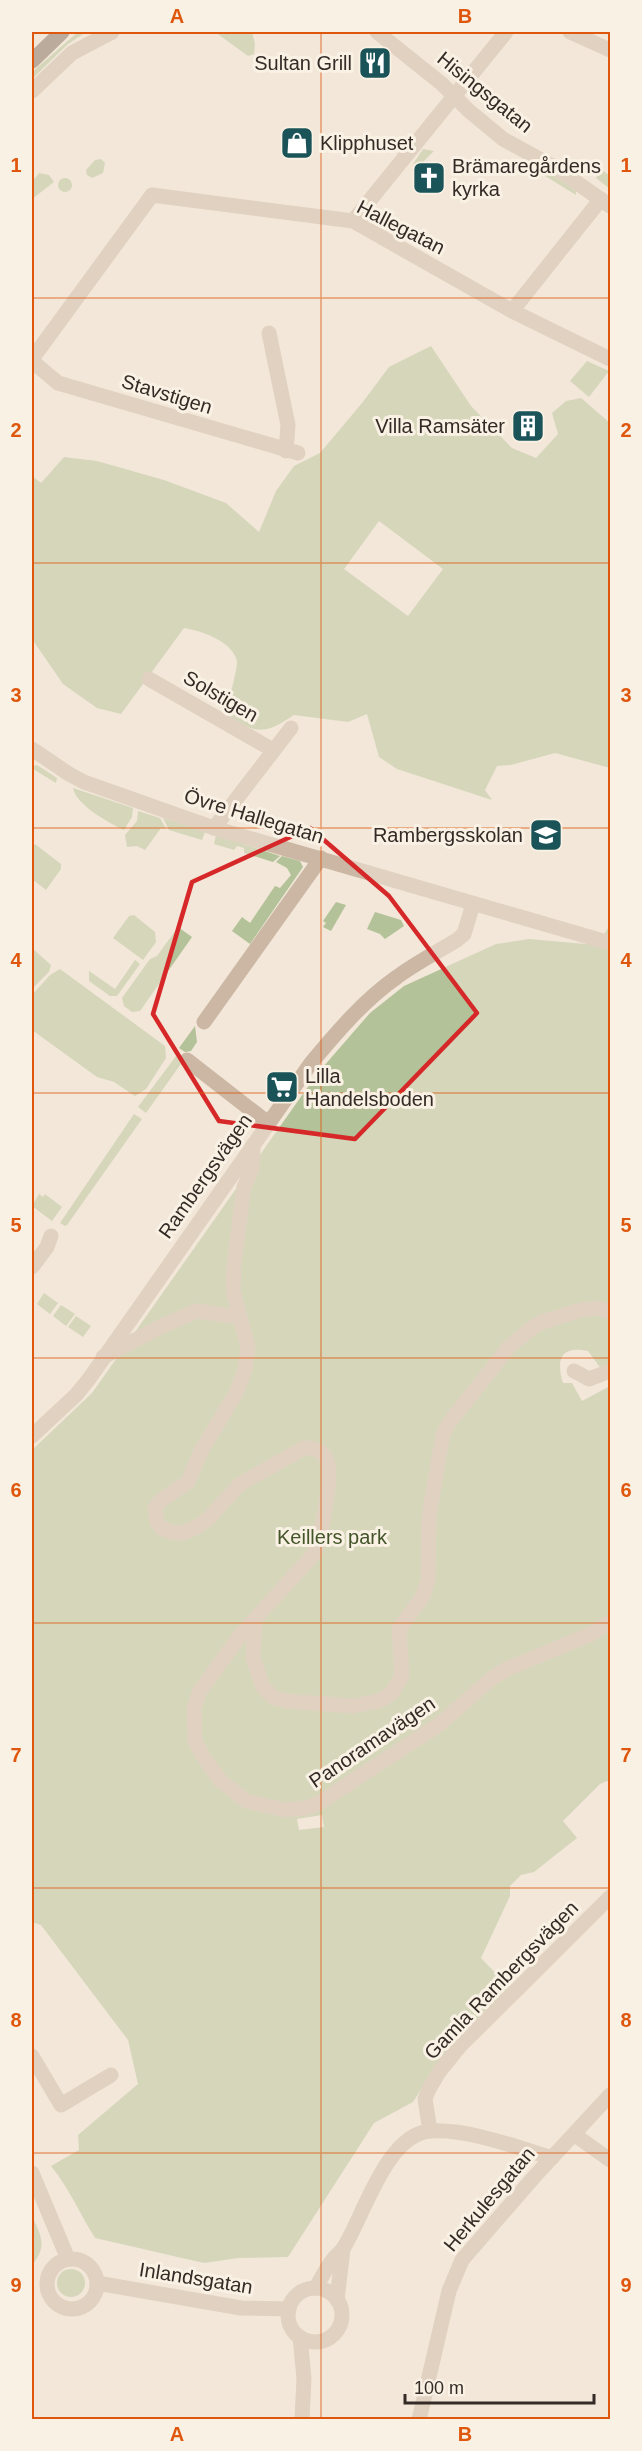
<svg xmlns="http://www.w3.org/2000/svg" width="642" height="2451" font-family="Arial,sans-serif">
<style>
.green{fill:#b3c298;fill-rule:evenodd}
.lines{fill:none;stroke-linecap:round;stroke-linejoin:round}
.minor{stroke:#cbb7a4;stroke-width:15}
.major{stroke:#786256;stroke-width:15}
.marked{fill:none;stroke:#d62828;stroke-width:4.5;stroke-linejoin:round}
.grid{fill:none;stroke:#df570d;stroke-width:1.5;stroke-opacity:0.55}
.labels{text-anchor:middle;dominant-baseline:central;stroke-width:6;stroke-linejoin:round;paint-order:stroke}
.poi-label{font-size:20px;fill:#352b26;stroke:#faf1e5;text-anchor:end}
.street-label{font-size:20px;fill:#352b26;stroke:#faf1e5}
.park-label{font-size:20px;fill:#435529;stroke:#faf1e5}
.neatline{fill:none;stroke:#df570d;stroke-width:2}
.grid-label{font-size:20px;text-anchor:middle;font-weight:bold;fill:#df570d}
</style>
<rect width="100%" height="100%" fill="#f2e7d8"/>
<!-- green -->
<g class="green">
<path d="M78 32H86L68 44 32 79V72Z"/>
<path d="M215 32H252L255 44 254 54 248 56Z"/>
<path d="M423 149 434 151 423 162 413 164Z"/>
<path d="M101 159 105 163 103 173 92 178 87 175 86 170 95 160Z"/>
<path d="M535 163 576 191V195L529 166Z"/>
<path d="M602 170 610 176V189L596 178Z"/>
<path d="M39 173 49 175 54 182 32 199V182Z"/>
<circle cx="65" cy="185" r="7"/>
<path d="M431 346 471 406 512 448 536 458 558 434 552 413 566 401 581 398 610 423V768L555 753 511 765 497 766 485 790 492 800 397 769 379 757 367 714 348 722 294 715C263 736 257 733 225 716 227 707 238 667 237 661 232 641 202 631 184 628L121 714 97 708 63 684 32 639V476L41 483 64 457 97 461 164 480 226 503 259 532 276 491 294 466 320 453 362 403 389 367ZM379 521 443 569 408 616 344 569Z"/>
<path d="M587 361 609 371 589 397 570 381Z"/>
<path d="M37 765 57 778 56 783 33 769 34 766Z"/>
<path d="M73 788 133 808 132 817 124 830C109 823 76 805 73 788Z"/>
<path d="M138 811 160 818 166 829 161 828 145 850 137 846 127 847 125 835 137 821Z"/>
<path d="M163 818 205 832 202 840 169 830Z"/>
<path d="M288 821 297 828 291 837 274 832 280 824Z"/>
<path d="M216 835 280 856 273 862 244 853V848L237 846 234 850 214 844Z"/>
<path d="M35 844 61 864V869L46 890 32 879V849Z"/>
<path d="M282 856 300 861 303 867 250 944 232 931 242 917 250 923 275 886 280 888 291 875 287 868 276 862Z"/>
<path d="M336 902 346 905 331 931 323 927 326 923 323 921Z"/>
<path d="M375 912 401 920 404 926 385 939 380 934 367 929Z"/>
<path d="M134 915 155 932 156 942 143 960 113 938 129 916Z"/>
<path d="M610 925V1381L588 1351C560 1345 556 1360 563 1383H572L582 1401 610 1386V1780L600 1784 563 1821 577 1838 534 1872 521 1875 510 1886V1896L481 1958 510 1988 430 2075 413 2102 374 2123 288 2257 238 2258 204 2263 95 2238C80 2214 69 2188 51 2166L79 2150 78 2135 138 2084 128 2040 41 1925 32 1922V1450L92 1393 317 1074 370 1013 404 986 496 944 529 939 597 945ZM322 1815 324 1827 299 1830 297 1819Z"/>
<path d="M178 927 192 937 140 1011 132 1012 124 1006 122 998 150 959 157 956Z"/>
<path d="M32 948 51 965 49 972 32 989Z"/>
<path d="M135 960 140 964 117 996H110L89 981V971L115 989Z"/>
<path d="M60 969 165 1046 166 1058 146 1089 135 1096 114 1082 97 1077 32 1030V995L50 975Z"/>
<path d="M195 1026 197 1042 191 1051 185 1052 179 1048Z"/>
<path d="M176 1056 183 1061 146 1113 138 1107Z"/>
<path d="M134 1114 142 1119 67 1225 65 1226 60 1223Z"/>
<path d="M39 1194 43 1197 45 1194 62 1207 52 1221 32 1206Z"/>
<path d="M44 1293 58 1303 50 1314 37 1304Z"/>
<path d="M61 1305 75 1314 66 1326 53 1316Z"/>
<path d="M76 1316 91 1326 83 1337 68 1327Z"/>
<path d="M32 2216C41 2236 48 2246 32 2265Z"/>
<circle cx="71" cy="2283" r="14"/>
</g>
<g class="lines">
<!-- minor -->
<g class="minor">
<path d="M377 32 442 84 468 110 503 139 556 168 610 206"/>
<path d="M570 32 610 50"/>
<path d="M32 91 72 53 112 32"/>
<path d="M353 221 506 32"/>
<path d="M512 311 601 199"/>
<path d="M269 333 288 425 286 451"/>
<path d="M32 359 152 195 353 221 512 311 610 359"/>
<path d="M32 361 58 383 298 453"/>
<path d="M149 679 273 750"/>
<path d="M32 749 69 774 84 782 214 828 610 943"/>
<path d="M214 828 291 728"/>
<path d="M204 1022 321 858"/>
<path d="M187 1060 268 1123"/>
<path d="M253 1145 252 1169 244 1187 234 1265 233 1291 248 1347 245 1370 236 1393 201 1451 188 1482 160 1501 155 1508 157 1522 161 1528 171 1532 183 1533 195 1528 207 1520 240 1484 304 1448C313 1447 324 1451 327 1461 333 1476 321 1540 313 1555L242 1633 200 1691 194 1708 195 1741 203 1756 220 1780 246 1801 285 1810 306 1808 319 1803 440 1724 492 1678 505 1670 591 1634 610 1622"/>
<path d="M32 1267 47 1247 51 1236"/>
<path d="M103 1357 162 1326 197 1311 239 1317"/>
<path d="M574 1371 589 1379 610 1371"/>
<path d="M32 1436 76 1395 89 1379 311 1063C337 1032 364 1000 397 977 416 963 437 952 457 940L464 934 473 904"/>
<path d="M255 1619 253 1658 263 1687 274 1698 287 1701 352 1706 379 1701 391 1694 402 1676 399 1629 423 1596 428 1580 429 1516 443 1434 449 1423 509 1347 529 1330 542 1322 581 1310 598 1308 610 1312"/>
<path d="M32 2056 61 2105 111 2075"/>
<path d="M430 2131 425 2099 429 2089 439 2072 460 2046 610 1897"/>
<path d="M575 2135 610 2160"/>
<path d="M32 2173 68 2259"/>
<circle cx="72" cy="2284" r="25"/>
<path d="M97 2283 241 2308 289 2309"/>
<path d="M315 2288C322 2278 327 2266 335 2257 338 2254 342 2251 344 2247 364 2215 387 2133 431 2131 469 2129 516 2147 552 2158"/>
<circle cx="315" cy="2315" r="27"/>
<path d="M337 2300 343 2249"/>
<path d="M300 2337 304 2378 302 2420"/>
<path d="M419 2420 449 2291 462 2260 534 2177 610 2095"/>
</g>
<!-- major -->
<path class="major" d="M32 61 62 32"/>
</g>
<!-- marked area -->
<path d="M0 0H642V2451H0ZM310 828 389 896 477 1013 355 1139 219 1121 153 1014 192 882Z" fill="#f2e7d8" fill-opacity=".55" fill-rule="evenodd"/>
<path class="marked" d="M310 828 389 896 477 1013 355 1139 219 1121 153 1014 192 882Z"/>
<!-- grid -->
<path class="grid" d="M321 32V2420M32 298H610M32 563H610M32 828H610M32 1093H610M32 1358H610M32 1623H610M32 1888H610M32 2153H610"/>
<!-- icons -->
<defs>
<g id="restaurant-square" transform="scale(1.725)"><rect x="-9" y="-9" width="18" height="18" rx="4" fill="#1a5358" stroke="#faf1e5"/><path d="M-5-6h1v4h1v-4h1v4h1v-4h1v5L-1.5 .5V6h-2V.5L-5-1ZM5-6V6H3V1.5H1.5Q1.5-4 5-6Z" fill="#fff"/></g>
<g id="shop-square" transform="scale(1.725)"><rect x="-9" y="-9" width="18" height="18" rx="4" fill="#1a5358" stroke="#faf1e5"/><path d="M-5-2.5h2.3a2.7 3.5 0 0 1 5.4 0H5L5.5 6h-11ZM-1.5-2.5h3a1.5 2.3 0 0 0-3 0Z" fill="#fff"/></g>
<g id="church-square" transform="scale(1.725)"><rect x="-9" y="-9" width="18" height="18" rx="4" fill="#1a5358" stroke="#faf1e5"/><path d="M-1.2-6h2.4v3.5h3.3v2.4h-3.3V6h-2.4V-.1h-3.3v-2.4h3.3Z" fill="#fff"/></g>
<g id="building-square" transform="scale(1.725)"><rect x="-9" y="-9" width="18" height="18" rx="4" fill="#1a5358" stroke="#faf1e5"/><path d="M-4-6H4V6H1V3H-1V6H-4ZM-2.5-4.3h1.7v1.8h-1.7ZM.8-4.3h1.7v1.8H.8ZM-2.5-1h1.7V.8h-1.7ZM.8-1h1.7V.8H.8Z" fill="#fff"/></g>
<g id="school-square" transform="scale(1.725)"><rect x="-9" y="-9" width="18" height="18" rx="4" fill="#1a5358" stroke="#faf1e5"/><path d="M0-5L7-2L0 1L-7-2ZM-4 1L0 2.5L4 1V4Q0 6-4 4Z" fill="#fff"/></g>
<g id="supermarket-square" transform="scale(1.725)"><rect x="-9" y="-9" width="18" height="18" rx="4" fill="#1a5358" stroke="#faf1e5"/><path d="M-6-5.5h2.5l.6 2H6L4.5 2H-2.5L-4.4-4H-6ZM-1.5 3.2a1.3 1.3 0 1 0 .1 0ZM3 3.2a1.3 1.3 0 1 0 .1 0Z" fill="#fff"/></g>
</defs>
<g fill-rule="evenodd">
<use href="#restaurant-square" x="375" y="63"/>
<use href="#shop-square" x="297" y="143"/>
<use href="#church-square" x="429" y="178"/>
<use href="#building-square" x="528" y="426"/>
<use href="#school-square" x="546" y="835"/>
<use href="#supermarket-square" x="282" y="1087"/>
</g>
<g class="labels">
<!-- poi labels -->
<g class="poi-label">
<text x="352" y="63">Sultan Grill</text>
<text x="320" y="143" text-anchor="start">Klipphuset</text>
<text x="452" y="166" text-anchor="start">Brämaregårdens<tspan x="452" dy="23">kyrka</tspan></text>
<text x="505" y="426">Villa Ramsäter</text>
<text x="523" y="835">Rambergsskolan</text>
<text x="305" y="1076" text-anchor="start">Lilla<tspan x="305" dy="23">Handelsboden</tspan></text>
</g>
<!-- street labels -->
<g class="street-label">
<text transform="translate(485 92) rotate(39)">Hisingsgatan</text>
<text transform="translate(401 227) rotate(27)">Hallegatan</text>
<text transform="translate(167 394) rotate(17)">Stavstigen</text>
<text transform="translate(221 696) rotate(30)">Solstigen</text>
<text transform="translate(254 816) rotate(17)">Övre Hallegatan</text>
<text transform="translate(205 1176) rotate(-55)">Rambergsvägen</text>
<text transform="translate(372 1742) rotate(-34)">Panoramavägen</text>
<text transform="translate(501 1980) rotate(-46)">Gamla Rambergsvägen</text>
<text transform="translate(489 2199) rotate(-50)">Herkulesgatan</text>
<text transform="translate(196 2278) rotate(9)">Inlandsgatan</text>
</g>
<!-- park labels -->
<g class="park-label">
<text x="332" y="1537">Keillers park</text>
</g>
</g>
<!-- border -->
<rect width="642" height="2451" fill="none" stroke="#faf1e5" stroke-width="66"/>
<!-- scale -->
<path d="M405 2394v9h189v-9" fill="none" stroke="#352b26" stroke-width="3"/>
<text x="414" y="2394" font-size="18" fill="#352b26" stroke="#faf1e5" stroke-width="4.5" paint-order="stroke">100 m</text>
<rect x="33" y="33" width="576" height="2385" class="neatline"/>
<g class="grid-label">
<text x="177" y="23">A</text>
<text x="465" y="23">B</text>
<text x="16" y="172">1</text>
<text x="626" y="172">1</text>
<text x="16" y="437">2</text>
<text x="626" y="437">2</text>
<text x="16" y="702">3</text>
<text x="626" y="702">3</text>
<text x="16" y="967">4</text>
<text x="626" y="967">4</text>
<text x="16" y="1232">5</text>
<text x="626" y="1232">5</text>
<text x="16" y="1497">6</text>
<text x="626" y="1497">6</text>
<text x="16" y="1762">7</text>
<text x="626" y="1762">7</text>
<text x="16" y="2027">8</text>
<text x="626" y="2027">8</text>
<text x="16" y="2292">9</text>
<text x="626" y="2292">9</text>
<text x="177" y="2441">A</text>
<text x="465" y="2441">B</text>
</g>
</svg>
